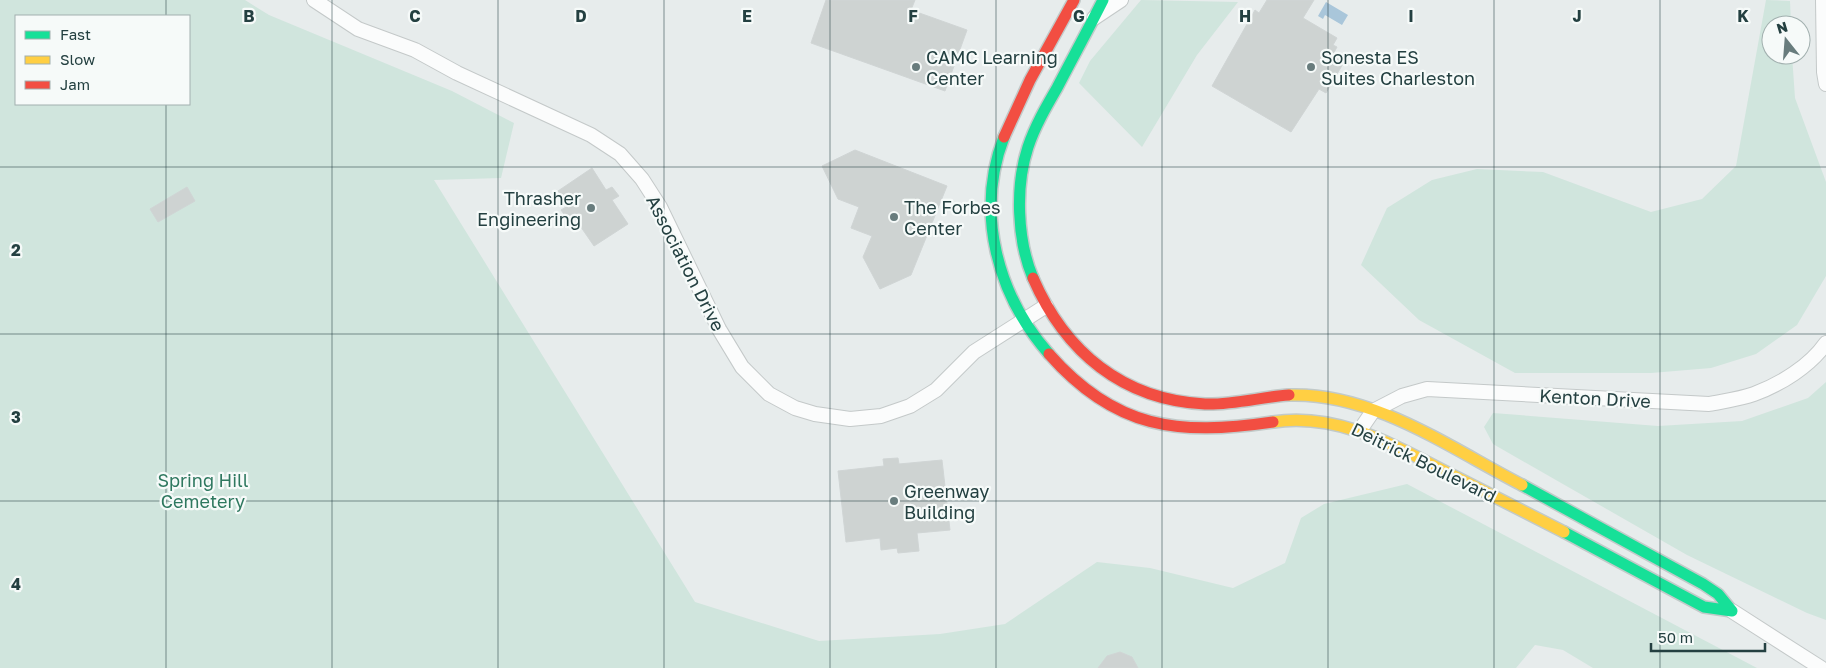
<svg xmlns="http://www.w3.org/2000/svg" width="1826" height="668" font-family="'Golos Text',sans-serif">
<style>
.green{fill:#d0e5dd;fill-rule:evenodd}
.water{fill:#a9c6da}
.building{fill:#ced3d2;stroke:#d0d5d5}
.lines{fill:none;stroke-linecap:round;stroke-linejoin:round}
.street-casing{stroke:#c4c9c9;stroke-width:16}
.fast-casing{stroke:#c2cac9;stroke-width:14}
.slow-casing{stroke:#c2cac9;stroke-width:14}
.jam-casing{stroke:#c2cac9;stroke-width:14}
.street{stroke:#fbfcfc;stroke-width:14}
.fast{stroke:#16e098;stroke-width:11}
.slow{stroke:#ffcf43;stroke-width:11}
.jam{stroke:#f24e42;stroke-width:11}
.grid{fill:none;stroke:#244041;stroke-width:1;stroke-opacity:0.55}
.poi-dot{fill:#687c7d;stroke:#f6faf9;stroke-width:2}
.labels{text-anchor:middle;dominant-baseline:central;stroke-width:4.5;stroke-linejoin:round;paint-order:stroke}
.poi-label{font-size:18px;fill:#244041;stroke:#f6faf9;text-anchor:start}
.street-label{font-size:18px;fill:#244041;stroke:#f6faf9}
.park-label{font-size:18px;fill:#2e785f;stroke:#f6faf9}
.grid-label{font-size:16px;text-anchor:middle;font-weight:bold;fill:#244041;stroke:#f6faf9;stroke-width:4.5;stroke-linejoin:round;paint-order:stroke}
</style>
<rect width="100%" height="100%" fill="#e7ecec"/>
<!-- green -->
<g class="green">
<path d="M0 0H245L269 15 452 91 514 123 501 178 434 180 695 602 819 641 940 634 1005 624 1097 562 1150 568 1233 588 1285 563 1301 518 1324 504 1407 484 1757 668H1593L1563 650 1535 645 1516 668H0ZM16 16H189V104H16Z"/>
<path d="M1141 0 1238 2 1197 55 1142 147 1079 83 1090 61Z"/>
<path d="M1766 0 1790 1 1791 25H1771V55H1792L1795 98 1826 182V276L1797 325 1756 354 1711 368 1651 373H1515L1419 320 1361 265 1387 208 1432 180 1477 169 1543 172 1651 212 1702 199 1736 166Z"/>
<path d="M1826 382V620L1807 613 1687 555 1493 444 1484 427 1493 413 1658 426 1742 421 1808 398Z"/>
</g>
<!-- water -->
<path class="water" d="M1326 2 1348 15 1342 25 1325 15 1323 19 1318 16Z"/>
<!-- building -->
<g class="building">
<path d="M826 0H915L911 10 967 30 945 91 811 43Z"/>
<path d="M1267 0H1314L1303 18 1337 38 1333 45 1337 47 1332 56 1344 62 1326 93 1319 89 1291 132 1212 86 1255 10 1259 13Z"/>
<path d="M855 150 947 186 911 275 880 289 863 257 872 236 851 228 859 207 838 199 822 166Z"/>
<path d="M592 168 606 190 612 187 619 196 612 200 628 224 594 246 574 217 569 221 561 210 568 206 558 191Z"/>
<path d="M187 187 195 201 158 222 150 209Z"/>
<path d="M898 458 899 464 942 460 950 530 917 533 919 551 898 553 897 548 881 550 880 538 846 542 838 471 884 466 883 459Z"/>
<path d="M1120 652 1132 657 1138 668H1098L1107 656Z"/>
</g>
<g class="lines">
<!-- street casing -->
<g class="street-casing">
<g id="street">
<path d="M314 0 358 29 415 50 457 73 591 135 620 154 642 179 660 207 719 329 742 367 769 394 795 408 815 414 850 419 881 416 910 406 936 390 974 352 1046 306"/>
<path d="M1823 0 1824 72 1826 84"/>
<path d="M1094 18 1121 0"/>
<path d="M1360 430 1373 411 1402 396 1427 389 1709 404C1724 401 1740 399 1754 394 1781 384 1810 366 1826 343"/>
<path d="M1732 611 1821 668"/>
</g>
</g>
<!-- fast casing -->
<g class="fast-casing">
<g id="fast">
<path d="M1004 137C975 212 997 295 1049 354"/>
<path d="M1033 278C1017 240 1015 186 1028 147 1035 126 1046 107 1057 88 1072 59 1088 30 1103 0"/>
<path d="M1522 485 1703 584 1718 594 1732 611 1704 607 1564 532"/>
</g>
</g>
<!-- slow casing -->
<g class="slow-casing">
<g id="slow">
<path d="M1289 395C1373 392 1450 448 1522 485"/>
<path d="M1273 422C1339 412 1395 446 1452 475 1489 494 1526 513 1564 532"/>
</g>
</g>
<!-- jam casing -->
<g class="jam-casing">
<g id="jam">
<path d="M1004 137 1030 80 1074 0"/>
<path d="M1033 278C1065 352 1123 400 1205 404 1233 405 1261 397 1289 395"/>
<path d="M1049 354C1115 429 1178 436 1273 422"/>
</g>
</g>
<!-- street -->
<use href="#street" class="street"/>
<!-- fast -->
<use href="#fast" class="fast"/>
<!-- slow -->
<use href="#slow" class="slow"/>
<!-- jam -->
<use href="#jam" class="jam"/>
</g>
<!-- grid -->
<path class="grid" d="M166 0V16M332 0V668M498 0V668M664 0V668M830 0V668M996 0V668M1162 0V668M1328 0V668M1494 0V668M1660 0V668M166 104V668M0 167H1826M0 334H1826M0 501H1826"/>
<!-- markers -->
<g class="poi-dot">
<circle cx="916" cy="67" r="5"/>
<circle cx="1311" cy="67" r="5"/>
<circle cx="591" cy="208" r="5"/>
<circle cx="894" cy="217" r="5"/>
<circle cx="894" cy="501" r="5"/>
</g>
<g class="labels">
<!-- poi labels -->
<g class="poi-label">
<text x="926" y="57">CAMC Learning<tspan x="926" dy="21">Center</tspan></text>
<text x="1321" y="57">Sonesta ES<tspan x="1321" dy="21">Suites Charleston</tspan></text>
<text x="581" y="198" text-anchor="end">Thrasher<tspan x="581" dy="21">Engineering</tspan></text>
<text x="904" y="207">The Forbes<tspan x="904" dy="21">Center</tspan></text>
<text x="904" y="491">Greenway<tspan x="904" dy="21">Building</tspan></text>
</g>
<!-- street labels -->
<g class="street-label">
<text transform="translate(686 263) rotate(63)">Association Drive</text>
<text transform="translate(1595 398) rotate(3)">Kenton Drive</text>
<text transform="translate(1424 462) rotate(26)">Deitrick Boulevard</text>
</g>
<!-- park labels -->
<g class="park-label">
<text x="203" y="480">Spring Hill<tspan x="203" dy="21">Cemetery</tspan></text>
</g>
</g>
<g class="grid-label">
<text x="249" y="22">B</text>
<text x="415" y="22">C</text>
<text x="581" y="22">D</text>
<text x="747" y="22">E</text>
<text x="913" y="22">F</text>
<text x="1079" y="22">G</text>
<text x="1245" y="22">H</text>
<text x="1411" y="22">I</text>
<text x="1577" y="22">J</text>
<text x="1743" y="22">K</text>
<text x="16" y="256">2</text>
<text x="16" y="423">3</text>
<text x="16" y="590">4</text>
</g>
<!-- legend -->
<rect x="15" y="15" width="175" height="90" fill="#f6faf9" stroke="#a2b0af"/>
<rect x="25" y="31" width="25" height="8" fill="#16e098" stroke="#a2b0af"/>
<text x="60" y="40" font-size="15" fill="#244041">Fast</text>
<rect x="25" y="56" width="25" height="8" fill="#ffcf43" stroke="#a2b0af"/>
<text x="60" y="65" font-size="15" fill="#244041">Slow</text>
<rect x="25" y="81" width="25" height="8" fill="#f24e42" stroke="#a2b0af"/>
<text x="60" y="90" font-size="15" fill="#244041">Jam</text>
<!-- north arrow -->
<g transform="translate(1786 40) rotate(343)"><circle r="24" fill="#f6faf9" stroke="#a2b0af"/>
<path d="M0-4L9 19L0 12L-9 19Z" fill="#687c7d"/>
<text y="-8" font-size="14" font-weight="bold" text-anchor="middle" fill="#244041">N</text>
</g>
<!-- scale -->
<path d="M1651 643v8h114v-8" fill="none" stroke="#244041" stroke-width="2.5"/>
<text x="1658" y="643" font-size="15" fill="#244041" stroke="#f6faf9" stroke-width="4" paint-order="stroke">50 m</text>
</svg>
